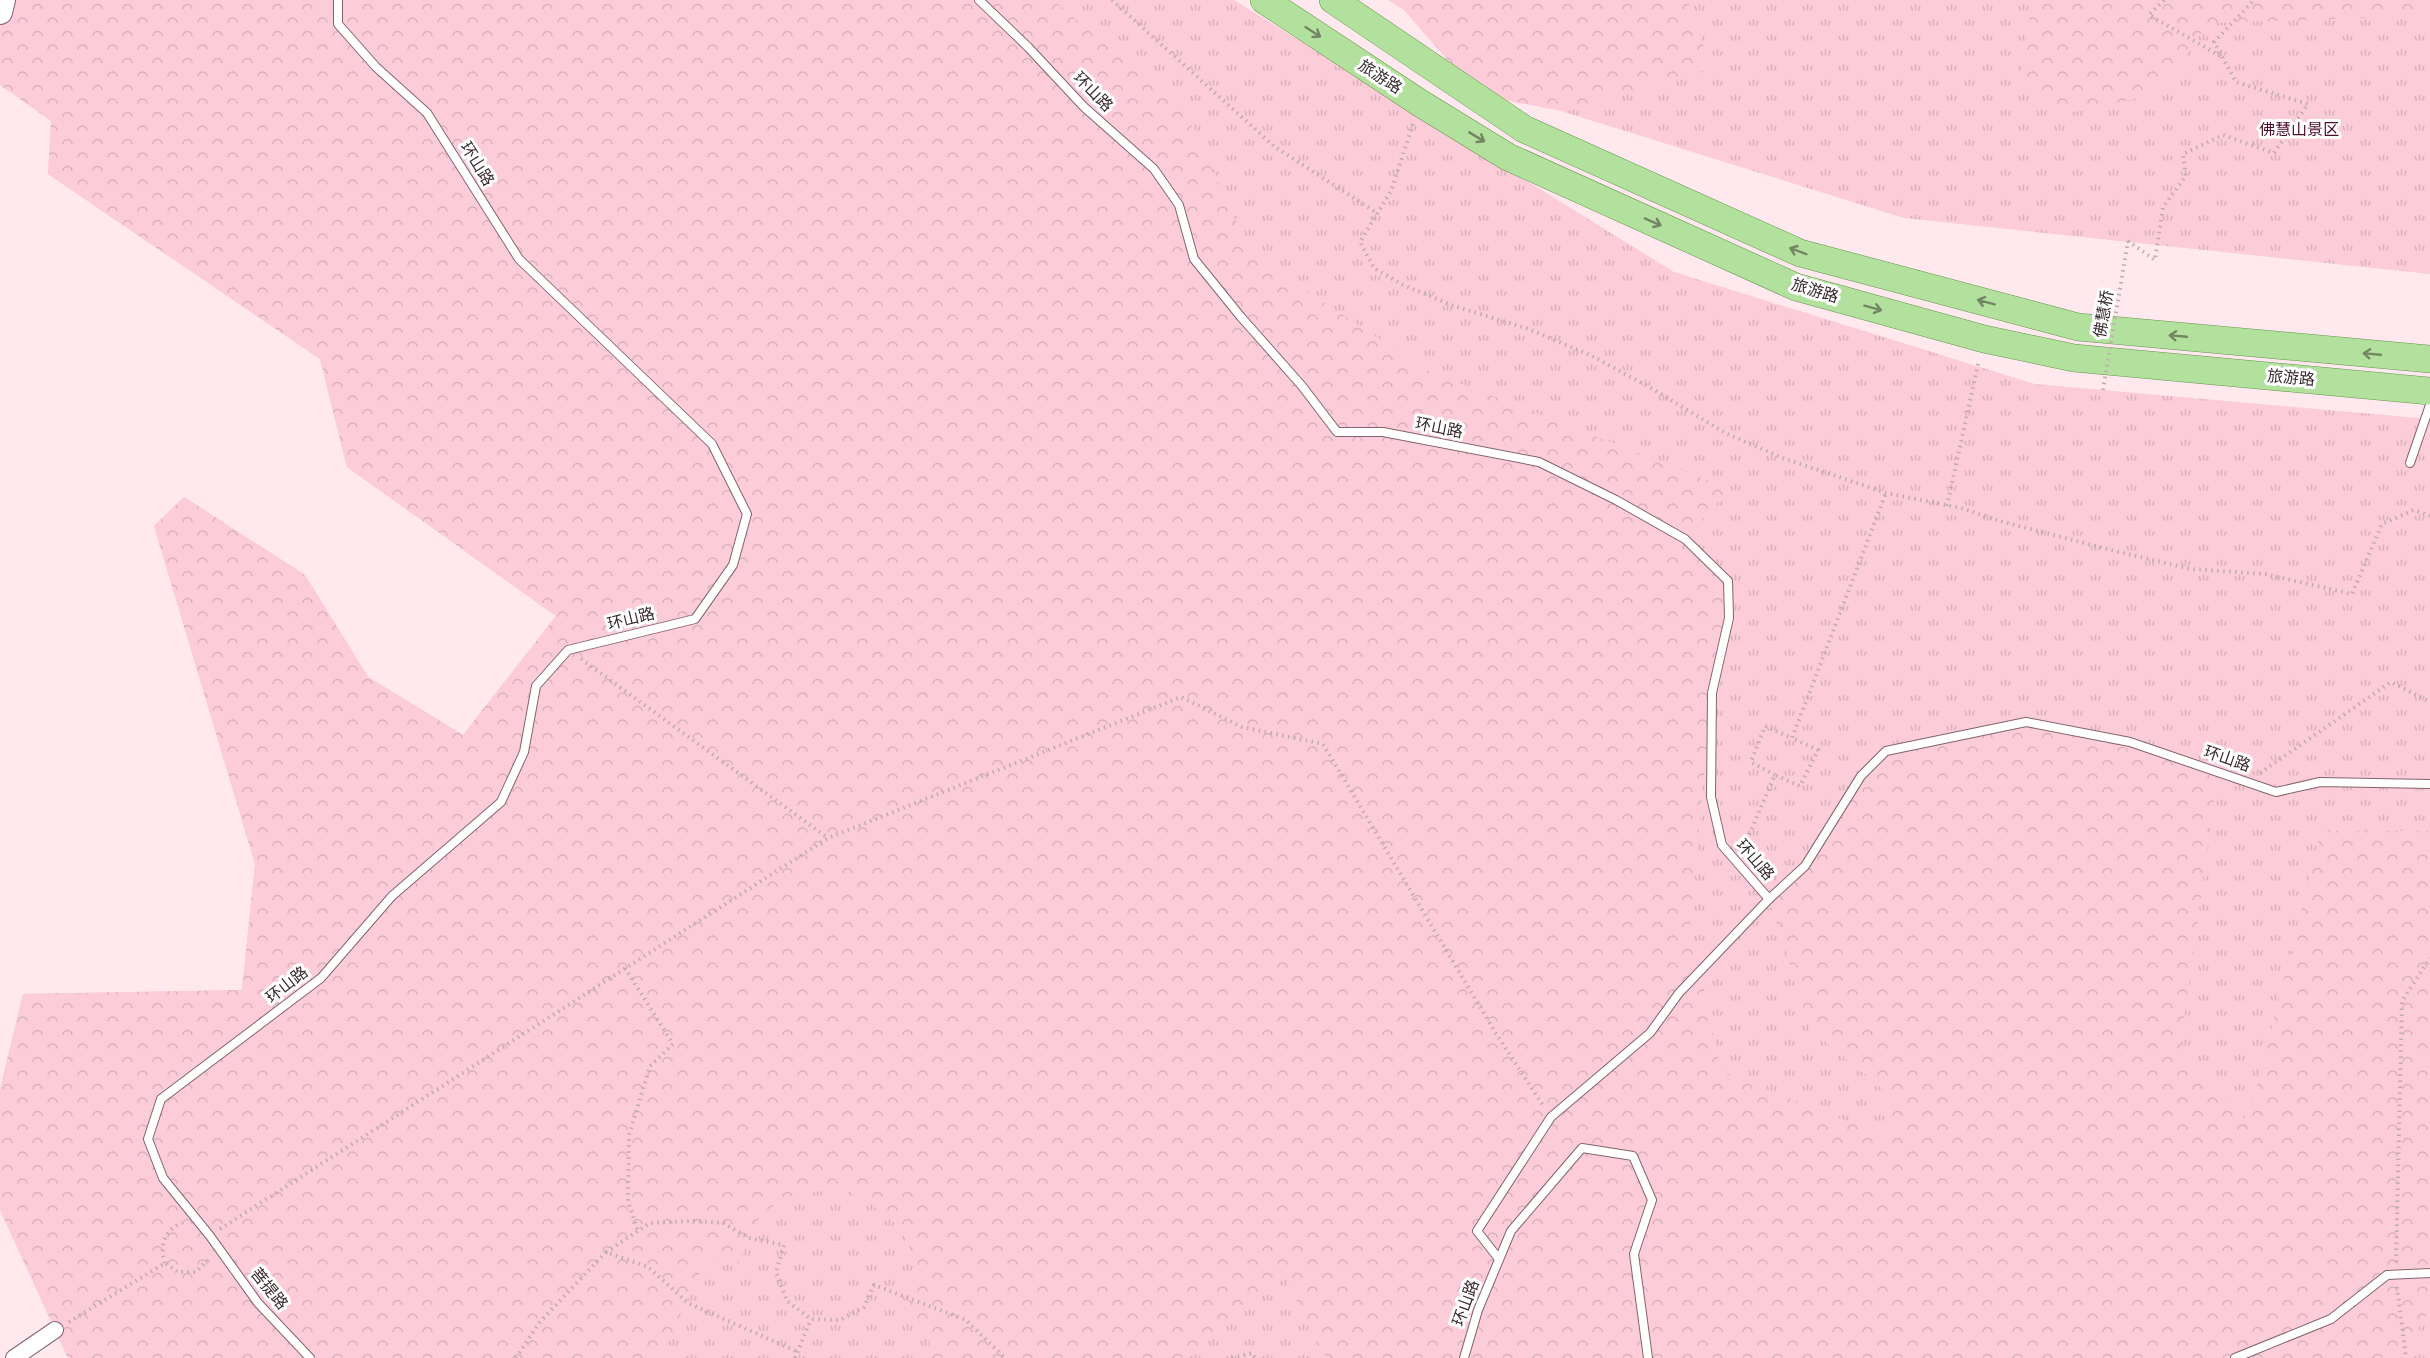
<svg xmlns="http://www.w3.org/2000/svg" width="2430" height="1358" font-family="'Source Sans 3','Noto Sans SC',sans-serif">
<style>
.grass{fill:url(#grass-tufts)}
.forest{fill:url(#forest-crowns)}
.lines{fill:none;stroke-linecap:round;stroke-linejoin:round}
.lane-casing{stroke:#83646c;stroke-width:10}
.street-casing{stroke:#83646c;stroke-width:18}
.secondary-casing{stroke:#83646c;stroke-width:26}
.primary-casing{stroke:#65944c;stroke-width:28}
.path{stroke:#bfabb1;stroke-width:4;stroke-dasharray:1.5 4.5;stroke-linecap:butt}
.lane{stroke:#fff;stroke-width:8}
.street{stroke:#fff;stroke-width:16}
.secondary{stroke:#fff;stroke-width:24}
.primary{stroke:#b2e19d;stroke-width:27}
.path-bridge{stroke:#bfabb1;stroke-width:4;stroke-dasharray:1.5 4.5;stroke-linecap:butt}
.oneway{stroke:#748565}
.labels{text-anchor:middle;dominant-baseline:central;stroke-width:6;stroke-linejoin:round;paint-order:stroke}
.street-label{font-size:16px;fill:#37292d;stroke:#fff}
.park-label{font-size:16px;fill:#4d0b27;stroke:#fff}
</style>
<defs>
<pattern id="grass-tufts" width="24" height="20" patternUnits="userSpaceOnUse" patternTransform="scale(1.5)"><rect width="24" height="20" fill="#fccdd9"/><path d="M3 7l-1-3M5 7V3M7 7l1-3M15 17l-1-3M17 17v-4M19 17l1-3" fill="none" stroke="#d9b0bb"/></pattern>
<pattern id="forest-crowns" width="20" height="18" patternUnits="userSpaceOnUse" patternTransform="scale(1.5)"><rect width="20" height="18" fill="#fccdd9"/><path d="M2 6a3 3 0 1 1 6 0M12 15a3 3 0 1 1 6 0" fill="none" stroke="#d9b0bb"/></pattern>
</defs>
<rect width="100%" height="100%" fill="#ffe8ee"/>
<!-- grass -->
<g class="grass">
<path d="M14 0H1234L1674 272 2035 384 2430 419V1358H68L0 1210V1089L23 994 242 990 255 864 154 526 184 497 305 575 368 677 463 735 556 616 347 467 320 359 48 174 51 121 0 81Z"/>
<path d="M1388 0H2430V274L1904 218 1561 111Z"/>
</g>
<!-- forest -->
<g class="forest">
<path d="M3 0H1053L1187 115 1251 254 1426 370 1730 489 1685 539 1728 581 1712 693 1690 921 1721 1071 1887 1137 1892 1097 1810 1029 1769 899 1886 751 2026 722 2218 772 2179 1057 2248 1122 2321 831H2430V1309L2401 1358H1326L1284 1276 1186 1358H923L933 1335 906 1316 915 1268 907 1240 892 1220 868 1202 843 1190 812 1192 788 1197 762 1213 736 1268 707 1257 661 1358H68L0 1210V1089L23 994 242 990 255 864 154 526 184 497 305 575 368 677 463 735 556 616 347 467 320 359 48 174 51 121 0 85V15Z"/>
<path d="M1395 0H1687L1712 69 1561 111 1478 95Z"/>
<path d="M2032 0H2430V16L2209 23 2157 94 2069 113 2021 76Z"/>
</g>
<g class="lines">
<!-- lane casing -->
<g class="lane-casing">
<g id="lane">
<path d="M979 0 1028 47 1084 107 1154 169 1179 205 1194 259 1241 317 1302 386 1337 432H1383L1539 462 1616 500 1685 539 1728 581 1729 618 1712 693 1711 797 1722 845 1769 899"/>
<path d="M2410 463 2430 405"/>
<path d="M1499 1259 1477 1231 1551 1117 1650 1033 1679 993 1769 899 1805 866 1861 776 1886 751 2026 722 2130 742 2276 792 2320 782 2430 784"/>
<path d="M310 1358 258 1303 210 1236 163 1178 148 1139 161 1099 321 978 392 896 501 802 524 752 536 686 568 650 695 619 733 565 747 514 712 444 519 259 427 113 376 67 338 24V0"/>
<path d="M1464 1358 1478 1310 1511 1231 1582 1148 1633 1156 1652 1200 1634 1254 1648 1358"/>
<path d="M2235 1358 2331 1319 2387 1275 2430 1273"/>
</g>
</g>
<!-- street casing -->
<g class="street-casing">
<path id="street" d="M14 1358 55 1330"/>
</g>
<!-- secondary casing -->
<g class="secondary-casing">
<path id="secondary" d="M0 12 3 0"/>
</g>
<!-- primary casing -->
<g class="primary-casing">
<g id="primary">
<path d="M1264 0 1420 103 1508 157 1796 287 1984 339 2074 358 2430 391"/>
<path d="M1333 0 1524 129 1800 253 2078 327 2430 359"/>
</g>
</g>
<!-- path -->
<g class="path">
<path d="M1112 0 1275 147 1377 213"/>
<path d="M2164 0 2149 15 2222 57"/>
<path d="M1413 124 1391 191 1360 242 1374 268 1403 285 1454 306 1526 328 1592 356 1651 388 1725 433 1783 458 1886 493 1961 508 2000 521 2111 550 2191 569 2265 574 2352 594 2382 524 2414 510 2430 516"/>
<path d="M2128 241 2155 260 2163 207 2186 176 2183 154 2223 135 2274 153 2308 104 2236 82 2214 42 2254 0"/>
<path d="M1947 506 1979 360"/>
<path d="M581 659 828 838"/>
<path d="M2260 773 2391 682 2430 702"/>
<path d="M1775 775 1751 762 1765 726 1792 738 1886 493"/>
<path d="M1742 851 1775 775 1800 786 1818 750 1792 738"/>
<path d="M625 968 673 1044 650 1066 629 1135 628 1201 638 1231"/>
<path d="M220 1229 828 838 1181 697 1242 727 1323 744 1495 1032 1544 1107"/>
<path d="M606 1252 650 1223 694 1221 723 1223 749 1238 784 1245 776 1272 787 1301 811 1319 840 1320 864 1307 874 1285 966 1320 1005 1358"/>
<path d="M2396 1262 2402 1001 2430 958"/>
<path d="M165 1263C159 1246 165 1229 182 1223"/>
<path d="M2397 1287 2406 1358"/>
<path d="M69 1322 165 1263 178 1272H196L210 1258"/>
<path d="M516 1358 539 1323 606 1252 648 1267 688 1303 798 1352"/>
<path d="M795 1358 811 1319"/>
<path d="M1232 1358 1252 1353 1255 1358"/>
</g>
<!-- lane -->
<use href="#lane" class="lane"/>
<!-- street -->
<use href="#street" class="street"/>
<!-- secondary -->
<use href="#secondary" class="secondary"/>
<!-- primary -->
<use href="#primary" class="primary"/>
<!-- path-bridge -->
<path class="path-bridge" d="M2103 390 2128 241"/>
</g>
<!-- one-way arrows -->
<defs><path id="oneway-shaft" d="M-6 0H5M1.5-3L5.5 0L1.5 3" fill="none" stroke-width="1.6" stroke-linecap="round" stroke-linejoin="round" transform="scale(1.5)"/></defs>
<g class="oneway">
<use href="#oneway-shaft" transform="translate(1313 32) rotate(33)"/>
<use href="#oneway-shaft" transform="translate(1477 137) rotate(31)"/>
<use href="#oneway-shaft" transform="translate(1653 222) rotate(24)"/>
<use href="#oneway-shaft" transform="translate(1798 251) rotate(-159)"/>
<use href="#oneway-shaft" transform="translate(1986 302) rotate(-165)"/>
<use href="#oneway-shaft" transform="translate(1873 308) rotate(15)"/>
<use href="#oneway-shaft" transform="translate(2178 336) rotate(-175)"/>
<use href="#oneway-shaft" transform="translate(2372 354) rotate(-175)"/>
</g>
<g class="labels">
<!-- street labels -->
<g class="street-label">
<text transform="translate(1380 77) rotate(33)">旅游路</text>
<text transform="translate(1093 92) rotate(45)">环山路</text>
<text transform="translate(477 164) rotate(58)">环山路</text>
<text transform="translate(1815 291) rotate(17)">旅游路</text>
<text transform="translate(2104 314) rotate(-80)">佛慧桥</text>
<text transform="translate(2291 378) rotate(5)">旅游路</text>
<text transform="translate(1439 428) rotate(11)">环山路</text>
<text transform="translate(631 619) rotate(-14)">环山路</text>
<text transform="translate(2227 759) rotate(19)">环山路</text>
<text transform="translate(1755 860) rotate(49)">环山路</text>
<text transform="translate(287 985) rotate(-38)">环山路</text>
<text transform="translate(269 1289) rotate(51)">菩提路</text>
<text transform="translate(1466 1303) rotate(-70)">环山路</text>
</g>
<!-- park labels -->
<g class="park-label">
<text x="2299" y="130">佛慧山景区</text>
</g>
</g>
</svg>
